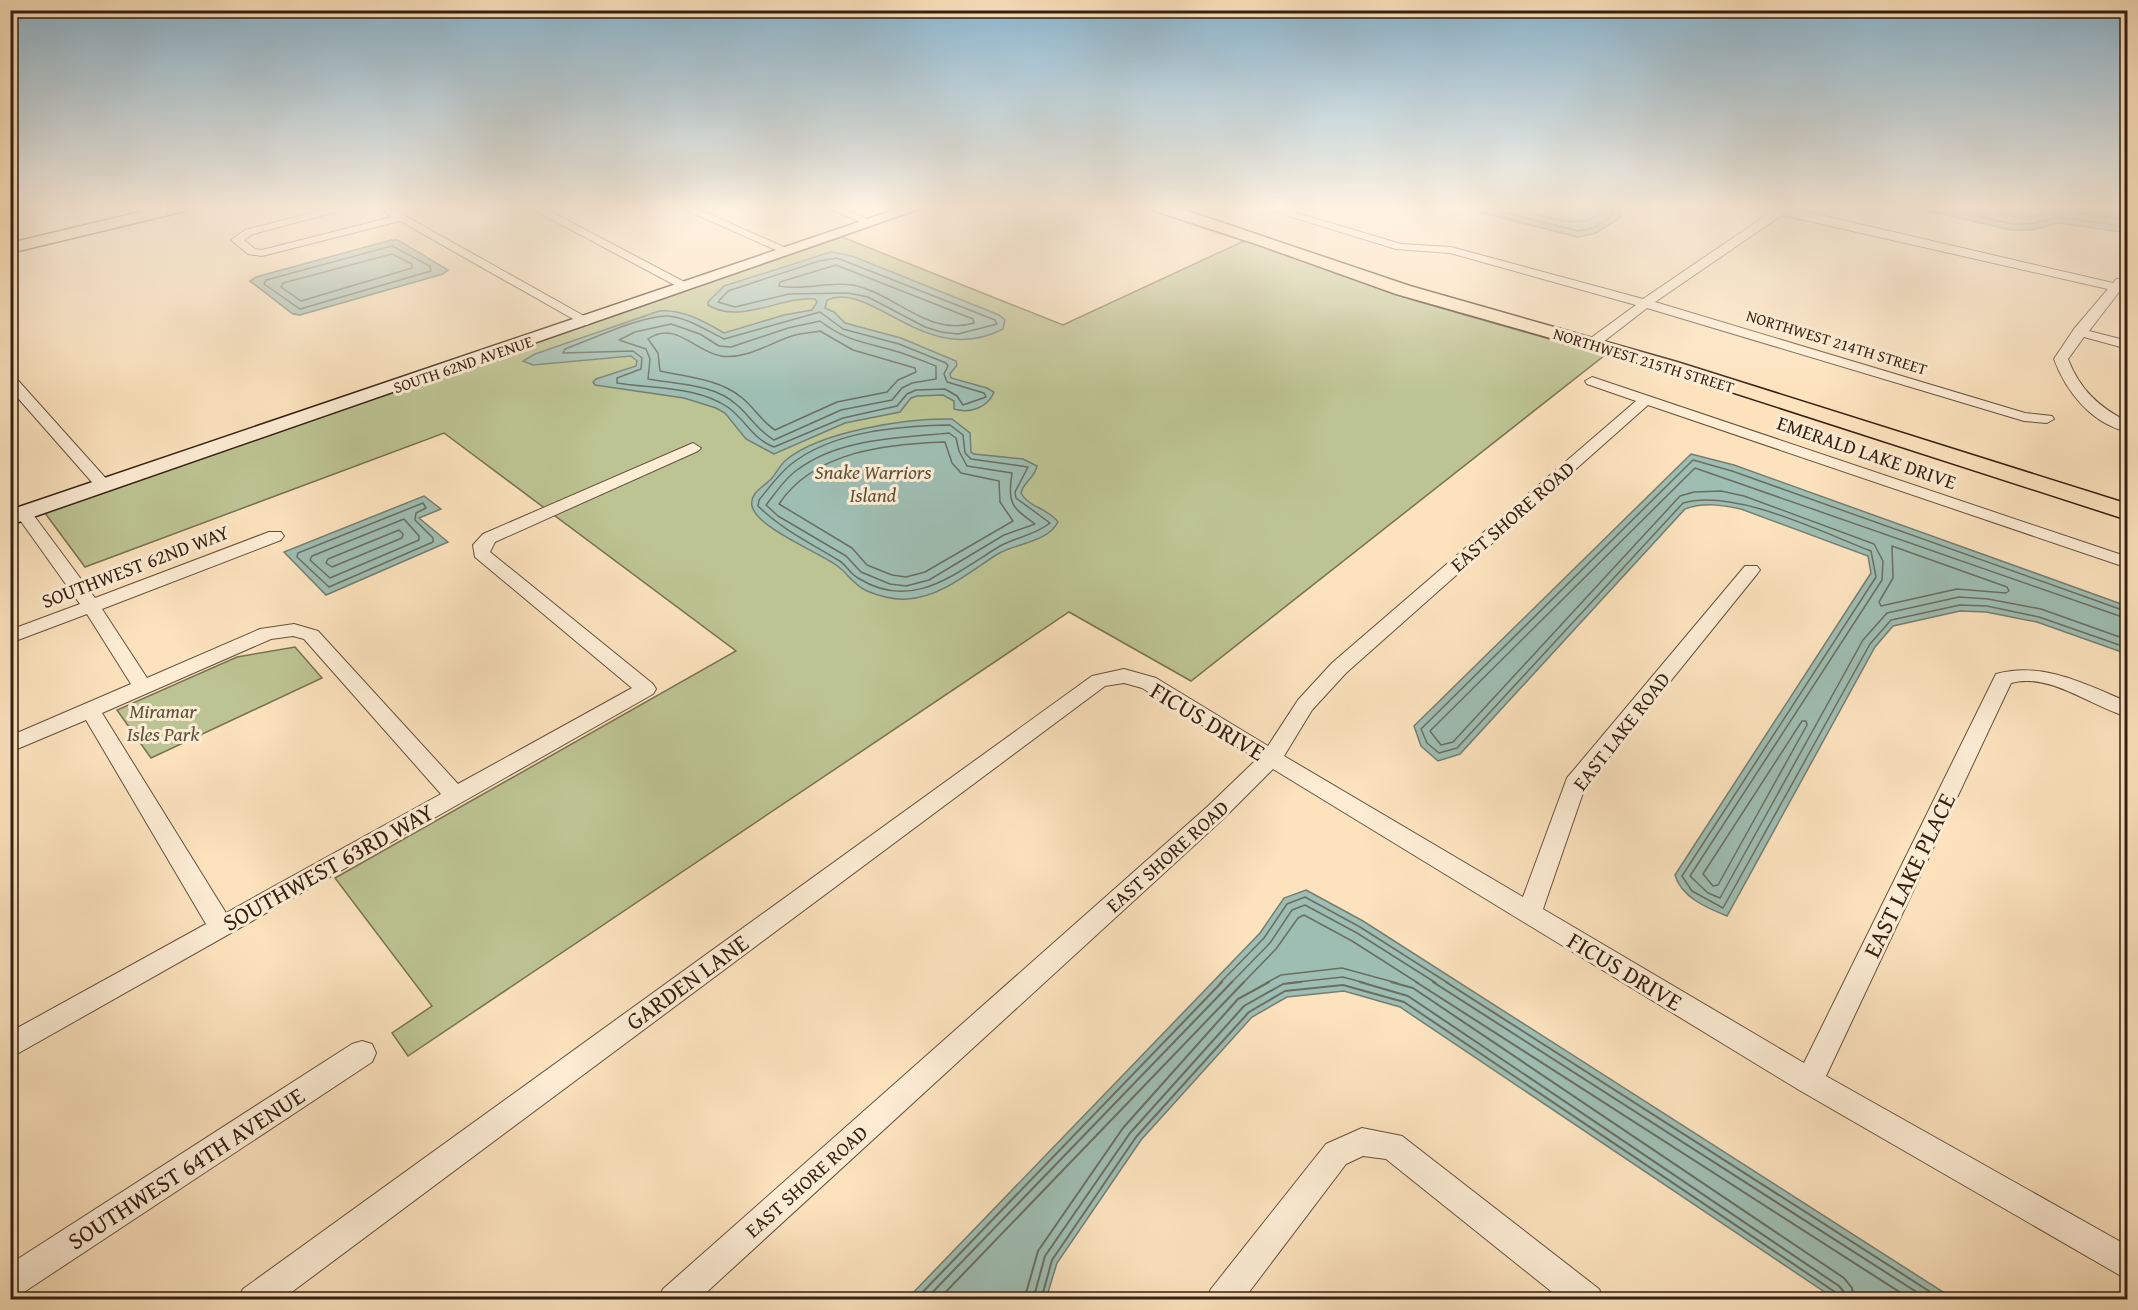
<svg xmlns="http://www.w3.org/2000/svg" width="2138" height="1310" font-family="'Gentium Book Plus',serif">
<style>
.green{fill:#bdc493;stroke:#797252;stroke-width:1.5}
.water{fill:#9fbeb3;stroke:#757e73;stroke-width:1.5}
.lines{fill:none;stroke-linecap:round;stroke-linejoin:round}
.shore-far1{stroke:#6a6e62;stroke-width:1.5}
.shore{stroke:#6a6e62;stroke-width:2}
.street-casing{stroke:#67503d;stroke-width:2}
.secondary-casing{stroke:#351f12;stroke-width:3}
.primary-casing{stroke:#351f12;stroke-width:3}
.street{fill:#fdedd5;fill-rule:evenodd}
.secondary{fill:#fdedd5;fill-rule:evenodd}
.primary{fill:#fce3be;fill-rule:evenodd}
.labels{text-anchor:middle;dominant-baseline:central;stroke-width:6;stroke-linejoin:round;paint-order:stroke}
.far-street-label{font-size:16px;fill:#351f12;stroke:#fdedd5}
.street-label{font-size:20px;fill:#351f12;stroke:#fdedd5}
.park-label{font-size:20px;font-style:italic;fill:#5e5139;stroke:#fdedd5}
.near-street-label{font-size:24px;fill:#351f12;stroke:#fdedd5}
</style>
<rect width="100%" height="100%" fill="#fce3be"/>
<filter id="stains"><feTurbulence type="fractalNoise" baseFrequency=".00333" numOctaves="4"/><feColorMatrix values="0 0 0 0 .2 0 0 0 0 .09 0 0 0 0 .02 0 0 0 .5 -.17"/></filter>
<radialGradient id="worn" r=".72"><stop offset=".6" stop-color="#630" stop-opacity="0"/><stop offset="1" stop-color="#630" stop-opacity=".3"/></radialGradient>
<!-- green -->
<g class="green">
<path d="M842 237 1063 325 1246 240 1413 300 1605 355 1191 681 1069 612 408 1056 392 1033 432 1006 335 878 736 651 444 433 85 567 45 513Z"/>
<path d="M295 647 322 678 151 758 117 710 237 657Z"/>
</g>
<!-- water -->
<g class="water">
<path d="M1463 208H1616L1619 210 1621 217 1596 233 1578 237Z"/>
<path d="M1915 208H2127V233L2059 223 2031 230H2011Z"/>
<path d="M391 240H398L448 270 443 274 300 315 293 314 250 281 256 277Z"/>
<path d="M831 252 852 256 999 315 1005 320 1003 329C926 369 872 280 827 300L825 308 834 312 845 323 901 338 956 361 957 365 950 374 951 378 987 388 994 392C988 407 971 414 954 409V401L943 395 917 396 911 398 900 412 845 423 774 454 746 439 725 413 716 408 684 398 595 385 593 382 596 379 636 366 637 361 631 356 533 365 523 361 535 354 659 311C682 309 704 321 724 333L784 315 812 310 817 302 815 299C781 296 740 325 708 305V302L724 286Z"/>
<path d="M952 419 970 433 971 452 974 454 1023 459 1037 466C1035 478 1023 482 1021 493 1029 508 1048 508 1058 522 1047 543 1015 543 996 555 970 572 939 598 907 599 894 600 879 596 867 591 851 583 848 573 836 565 818 552 756 527 752 506 749 493 765 486 772 478 777 472 780 465 786 460 821 431 908 418 952 419Z"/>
<path d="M1691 454 1734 465 2127 606V654L2037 622 1986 612 1960 611 1893 626 1875 647 1727 916C1707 908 1681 897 1675 875L1871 573 1868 556 1741 509C1722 505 1704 502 1685 509L1460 754 1438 761 1421 746 1414 726Z"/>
<path d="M424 496 441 509 419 518 448 542 326 595 284 552Z"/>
<path d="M1306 890 1363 921 1954 1299H1835L1400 1007 1344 991 1287 997 1252 1017 1141 1140 1057 1263 1046 1299H907L1260 933 1284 898Z"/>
</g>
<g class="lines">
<!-- shore-far1 -->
<g class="shore-far1">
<path d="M1487 208 1578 231 1594 228 1611 216 1613 208"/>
<path d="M1518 208C1545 216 1584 234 1606 208"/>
<path d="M1940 208 2012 224H2030L2059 217 2128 227"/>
<path d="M1978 208 2013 217H2029L2059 210 2128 220"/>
<path d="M392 246 430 266 431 271 300 309 264 284 266 280Z"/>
<path d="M392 254 412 264V268L301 301 281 287 283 283Z"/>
<path d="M837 258 995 320 997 324 958 334 941 332 925 327 868 297 848 293 789 294 735 307 718 302 728 291 819 261Z"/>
<path d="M836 265 973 319 974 323C928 337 896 294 853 285 829 281 803 291 779 286L780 282Z"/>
<path d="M820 312 843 329 899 344 946 363 948 366 944 374 947 382 984 393 986 397 963 405 957 396 945 389 916 390 907 394 897 406 843 418 774 447C753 439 746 421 729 408 698 386 653 389 617 383V378L641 369 642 358 633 351 563 353 565 349C590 340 643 315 668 316 688 318 706 330 724 339Z"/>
<path d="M820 321C846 341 864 342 895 351 909 355 923 361 936 366V379L912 383 902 388 892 400 841 410 774 440C758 431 750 416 737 405 714 384 677 384 648 379L650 359 646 349 619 340 635 332 671 324 700 334 719 346 731 347 788 328Z"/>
<path d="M820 331 853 350 915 368 916 372 898 380 887 392 837 402 775 430C761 421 754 407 741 397 719 379 687 377 660 371L658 353 648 339C675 320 694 351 721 356 745 360 770 343 792 336 801 333 811 333 820 331Z"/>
<path d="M950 425 963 435 965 453 971 459 1028 467 1015 492 1016 498 1050 523C1035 535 1017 537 1000 546 954 574 912 612 858 578 850 574 846 564 838 560 810 543 781 529 758 506L759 500C769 488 778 475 790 465 832 431 898 426 950 425Z"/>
<path d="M949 433 956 438 959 451 967 466 1012 473C1008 503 1010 506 1035 524L1004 535 929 580 906 586 890 584 861 572 846 556 778 516 766 505C775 494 785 478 797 470 839 438 899 438 949 433Z"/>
<path d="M945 442 952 463 961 473 999 481 1000 502 1013 521 925 572 906 577 892 575 867 565 852 548 779 504C814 451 887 444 945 442Z"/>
<path d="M423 503 426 508 416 513 415 520 433 538V542L329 587 297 557 298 553Z"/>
<path d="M404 519 419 536V540L330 578 310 560 312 556Z"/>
<path d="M399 530 403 534 402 538 332 567 326 563 328 559Z"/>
<path d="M1892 546 2007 587 2009 591 2006 593 1957 589 1881 606 1879 602 1893 578Z"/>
<path d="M2128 612 1732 471 1693 460 1421 729 1427 743 1439 753 1457 748 1683 503C1734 488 1821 532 1871 551L1876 577 1682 876 1692 891 1723 908 1870 644 1891 620 1960 605 1987 606 2039 617 2128 648"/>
<path d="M2128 619 1695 468 1430 731 1441 745 1453 742 1680 496 1694 492 1721 491 1744 496 1874 544 1883 561 1882 580 1690 876 1708 893 1720 898 1863 640 1887 613 1959 597 1988 599 2041 609 2128 640"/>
<path d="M1802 721H1806L1807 725 1718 885 1713 886 1703 874Z"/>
<path d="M1220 983 1264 938 1287 904 1305 897 1360 927 1448 983"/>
<path d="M1231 983 1270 943 1292 910 1305 905 1357 933 1436 983"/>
<path d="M1243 983 1276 949 1298 918 1304 915 1352 941 1418 983"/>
<path d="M1266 983 1281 975 1342 968 1397 983"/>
<path d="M1288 983 1343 977 1365 983"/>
</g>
<!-- shore -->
<g class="shore">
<path d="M1360 982 1408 996 1839 1286 1844 1292 1845 1300"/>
<path d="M1391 982 1413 988 1844 1278 1852 1288 1854 1300"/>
<path d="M1416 982 1912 1300"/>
<path d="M1433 982 1929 1300"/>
<path d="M1446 982 1943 1300"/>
<path d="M915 1300 1222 982"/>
<path d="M925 1300 1232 982"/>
<path d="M938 1300 1244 982"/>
<path d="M1024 1300 1038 1251 1123 1128 1238 999 1269 982"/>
<path d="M1033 1300 1045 1256 1130 1133 1244 1006 1283 984 1301 982"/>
<path d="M1041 1300 1052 1260 1136 1137 1249 1012 1285 991 1343 985 1404 1002 1835 1292 1838 1300"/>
</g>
<!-- street casing -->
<g class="street-casing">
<g id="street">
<path d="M331 208H350L253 234 244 240 255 249 262 250 392 217 384 211 391 208 593 321 587 325 582 324 400 221 262 256 248 254 231 240 245 230Z"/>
<path d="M530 208H544L694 287 684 290Z"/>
<path d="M681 208H696L795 252 785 254Z"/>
<path d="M828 208H843L876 223 867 225Z"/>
<path d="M1263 208H1280L1401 244 1451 247 1643 299 1771 212 1762 208H1790L2113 283 2116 279H2124L2128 294 2119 292 2089 331 2128 341V349L2084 337 2068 359C2080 390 2099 407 2128 422V432C2092 424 2066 392 2054 359L2074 329 2108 289 1782 215 1655 302 2025 413 2052 416 2054 419 2047 423 2024 421 1647 308 1598 346H1588V340L1636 305 1450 253 1396 249Z"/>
<path d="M10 376 15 377 110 483 112 486 110 489H98L10 389Z"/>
<path d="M1592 377 2128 557V568L1648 405 1346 673 1312 710 1284 756 1523 897 1567 778 1745 566H1757L1760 570 1757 574 1585 787 1543 909 1804 1063 1996 674C2042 661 2085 684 2128 702V717C2092 707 2049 672 2011 683L1826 1076 2128 1246V1280L1799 1090 1273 769 1223 819 698 1300H658L663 1289 1207 807 1257 759 1142 688 1124 683 1105 686 281 1300H238L243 1289 1092 676 1124 669 1156 678 1268 746 1298 700 1332 663 1636 401 1587 384 1585 381Z"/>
<path d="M693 443 701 448 698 451 495 542 490 552 653 684 656 689 653 694 10 1058V1032L206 924 86 720 10 752V736L131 684 87 614 10 643V630L80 604 15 513 17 509H29L95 598 269 532H281L284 536 281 540 102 609 147 678 260 629 294 624 318 631 458 784 632 688 475 557 473 545 483 534ZM293 636 304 639 441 794 226 913 102 713 271 639Z"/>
<path d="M362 1041 372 1044 376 1053 372 1062 21 1294 10 1299V1264L352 1044Z"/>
<path d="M1362 1128 1402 1136 1599 1289 1604 1300H1562L1386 1159 1363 1156 1346 1164 1243 1300H1206L1211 1289 1326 1144Z"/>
</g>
</g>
<!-- secondary casing -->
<g class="secondary-casing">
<path id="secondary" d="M900 208H922L10 525V510Z"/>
</g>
<!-- primary casing -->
<g class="primary-casing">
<g id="primary">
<path d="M157 208H187L185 211 10 253V243Z"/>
<path d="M1153 208H1179L1410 286 1677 362 2128 504V520L1663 370 1396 294 1259 245 1155 211Z"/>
</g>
</g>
<!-- street -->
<use href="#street" class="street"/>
<!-- secondary -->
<use href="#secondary" class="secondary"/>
<!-- primary -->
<use href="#primary" class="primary"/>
</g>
<!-- sky -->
<linearGradient id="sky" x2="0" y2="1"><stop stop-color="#8bb8d3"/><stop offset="0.53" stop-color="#fef2e2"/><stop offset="1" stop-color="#fef2e2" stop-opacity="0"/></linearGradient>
<rect width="2138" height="392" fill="url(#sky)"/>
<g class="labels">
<!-- far-street labels -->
<g class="far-street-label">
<text transform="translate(1837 342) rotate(17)">NORTHWEST 214TH STREET</text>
<text transform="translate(1644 360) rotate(17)">NORTHWEST 215TH STREET</text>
<text transform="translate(463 364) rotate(-19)">SOUTH 62ND AVENUE</text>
</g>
<!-- street labels -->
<g class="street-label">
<text transform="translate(1867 452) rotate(19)">EMERALD LAKE DRIVE</text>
<text transform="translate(1512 516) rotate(-41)">EAST SHORE ROAD</text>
<text transform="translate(135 566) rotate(-21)">SOUTHWEST 62ND WAY</text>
<text transform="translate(1621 731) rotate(-52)">EAST LAKE ROAD</text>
<text transform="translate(1167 856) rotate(-42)">EAST SHORE ROAD</text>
<text transform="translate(806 1181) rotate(-42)">EAST SHORE ROAD</text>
</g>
<!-- park labels -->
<g class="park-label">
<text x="873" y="471">Snake Warriors<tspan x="873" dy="23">Island</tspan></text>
<text x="163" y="710">Miramar<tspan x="163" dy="23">Isles Park</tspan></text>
</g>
<!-- near-street labels -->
<g class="near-street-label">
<text transform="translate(1208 721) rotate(31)">FICUS DRIVE</text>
<text transform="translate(328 867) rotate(-29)">SOUTHWEST 63RD WAY</text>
<text transform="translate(1909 875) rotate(-64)">EAST LAKE PLACE</text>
<text transform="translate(1625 971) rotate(31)">FICUS DRIVE</text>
<text transform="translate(687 982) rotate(-36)">GARDEN LANE</text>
<text transform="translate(186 1168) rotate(-33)">SOUTHWEST 64TH AVENUE</text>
</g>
</g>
<!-- margin -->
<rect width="2138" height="1310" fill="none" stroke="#fce3be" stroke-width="36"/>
<rect x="12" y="12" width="2114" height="1286" fill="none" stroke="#351f12" stroke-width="3"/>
<rect x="18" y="18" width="2102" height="1274" fill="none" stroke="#351f12" stroke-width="1.5"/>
<rect width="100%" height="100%" filter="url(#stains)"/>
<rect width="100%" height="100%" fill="url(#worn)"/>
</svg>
